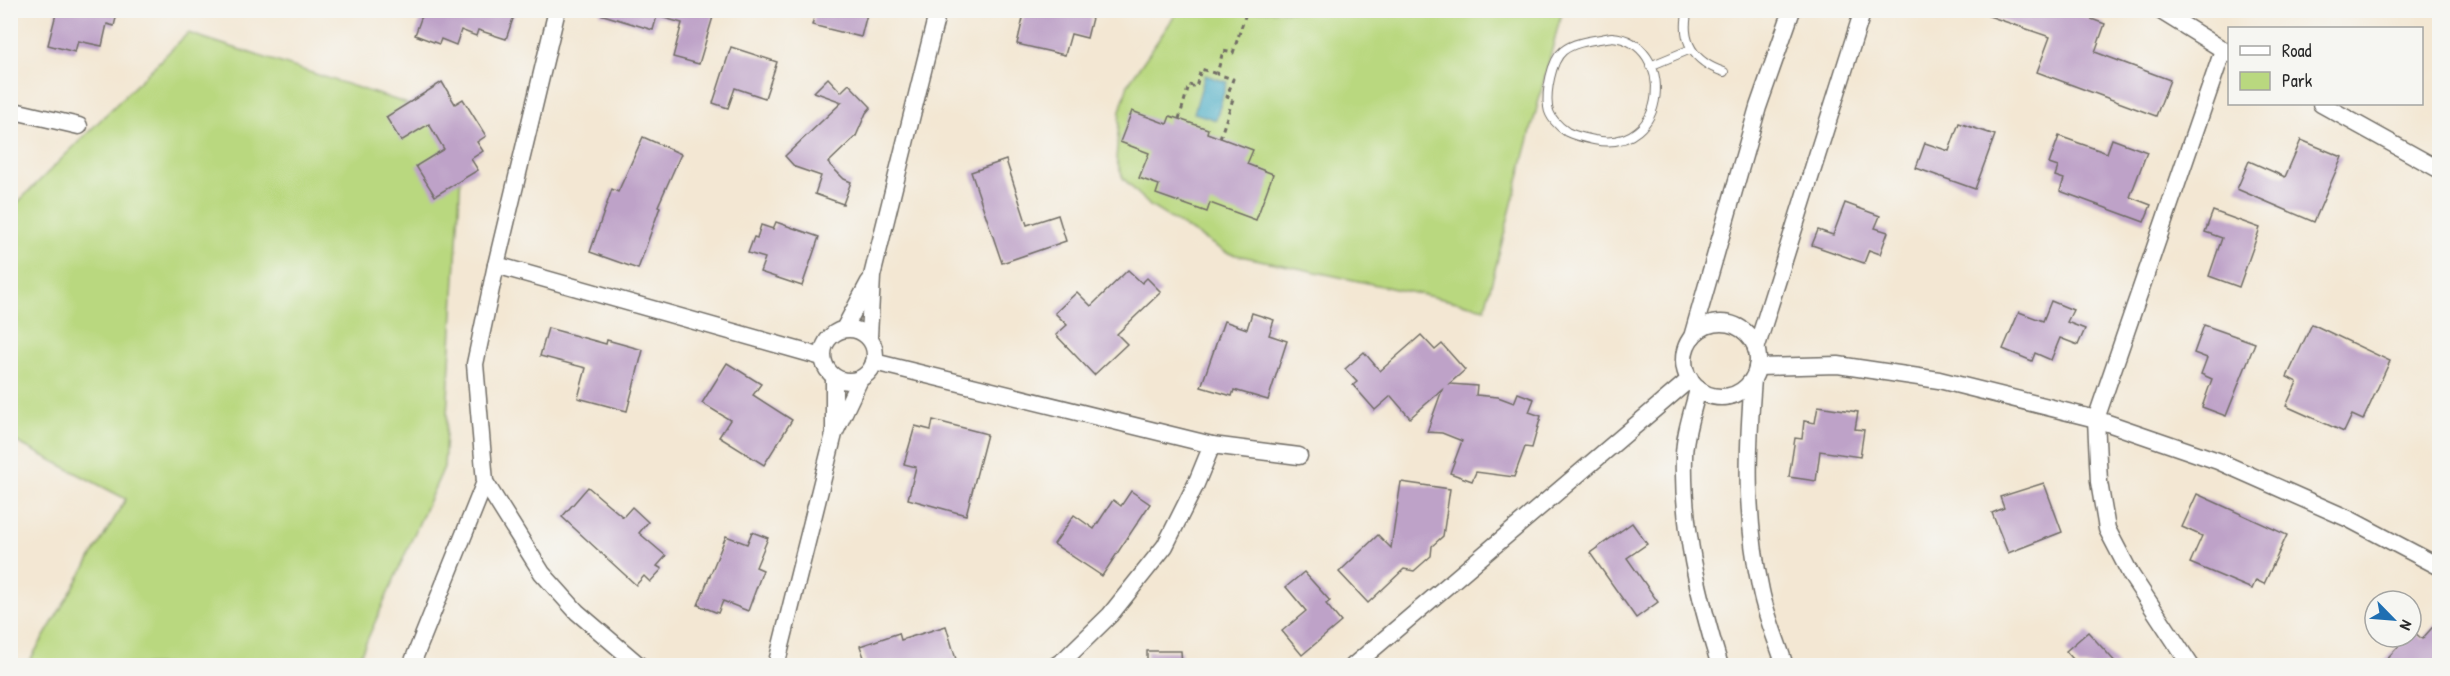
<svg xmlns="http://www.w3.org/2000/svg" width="2450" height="676" font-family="'Patrick Hand',sans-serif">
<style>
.green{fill:#b9d87f;stroke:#728255;stroke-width:1.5}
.water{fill:#43a9c3;stroke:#376a77;stroke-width:1.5}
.building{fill:#bea2c8}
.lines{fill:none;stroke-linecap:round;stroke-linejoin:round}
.lane-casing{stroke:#716d66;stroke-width:10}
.street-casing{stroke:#716d66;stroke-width:19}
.path{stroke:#716d66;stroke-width:3;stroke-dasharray:4.5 4.5;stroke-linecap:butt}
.lane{stroke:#fff;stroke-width:8}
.street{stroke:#fff;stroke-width:16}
</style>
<rect width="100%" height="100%" fill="#f6f6f2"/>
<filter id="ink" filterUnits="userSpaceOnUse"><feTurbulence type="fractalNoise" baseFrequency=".0167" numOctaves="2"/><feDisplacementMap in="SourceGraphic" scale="12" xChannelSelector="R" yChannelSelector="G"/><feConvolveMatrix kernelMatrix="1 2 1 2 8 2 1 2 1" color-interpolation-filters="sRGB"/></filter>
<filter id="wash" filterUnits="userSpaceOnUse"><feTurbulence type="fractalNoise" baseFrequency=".008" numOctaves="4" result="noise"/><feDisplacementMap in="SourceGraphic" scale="24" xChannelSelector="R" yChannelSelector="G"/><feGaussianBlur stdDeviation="1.35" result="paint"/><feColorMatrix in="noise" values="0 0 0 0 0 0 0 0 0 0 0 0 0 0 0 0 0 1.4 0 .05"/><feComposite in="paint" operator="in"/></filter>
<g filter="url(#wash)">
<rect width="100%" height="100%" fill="#f3e7d3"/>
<!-- green -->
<g class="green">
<path d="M1178 11H1562L1485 308 1227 253 1150 206 1123 178 1116 159 1120 111 1128 84Z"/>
<path d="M188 33 464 122 444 467 356 665H27L126 499 11 439 10 210Z"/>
</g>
<!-- water -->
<path class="water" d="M1205 75 1227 82 1216 120 1194 113Z"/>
<g id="blocks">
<!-- building -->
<g class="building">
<path d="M57 10H118L114 26 107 24 102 46 78 41 75 52 48 45Z"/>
<path d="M424 10H516L506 39 478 30 476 36 461 30 456 45 441 39 439 44 415 35Z"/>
<path d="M601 10H715L699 64 673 57 682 23 657 16 653 30 600 14Z"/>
<path d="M816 10H868L861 37 812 25Z"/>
<path d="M1025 10H1063L1092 18 1087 38 1071 34 1065 55 1017 44Z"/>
<path d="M1980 10H2067L2105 24 2095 52 2170 80 2156 116 2037 72 2050 37 1980 13Z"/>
<path d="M731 47 777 62 765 98 735 88 728 108 713 103Z"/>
<path d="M828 78 841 92 849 84 871 107 866 113 856 136 828 163 844 179 851 182 843 204 815 194 821 176 795 167 785 156 842 102 814 92Z"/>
<path d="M442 82 455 104 463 99 486 136 477 142 483 151 471 159 478 170 435 196 416 166 444 149 429 124 401 141 386 117Z"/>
<path d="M1132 111 1167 124 1170 116 1208 129 1207 133 1253 150 1247 164 1273 174 1256 220 1210 203 1207 212 1156 194 1159 185 1139 178 1149 153 1120 142Z"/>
<path d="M1959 123 1995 135 1975 189 1916 168 1925 143 1949 151Z"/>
<path d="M2059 136 2107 153 2112 139 2147 152 2130 197 2151 205 2144 222 2060 191 2064 179 2055 176 2058 167 2049 164Z"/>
<path d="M643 137 681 154 658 206 660 207 638 269 590 252 612 189 618 192Z"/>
<path d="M2301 140 2342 157 2314 222 2237 189 2249 161 2285 177Z"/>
<path d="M1006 160 1027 225 1058 215 1066 241 1002 263 971 172Z"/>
<path d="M1845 203 1880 216 1875 228 1888 232 1880 254 1869 250 1864 263 1812 245 1818 230 1833 235Z"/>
<path d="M2213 211 2260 228 2239 287 2209 276 2222 238 2205 232Z"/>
<path d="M776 222 819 237 802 286 760 272 765 258 748 253 754 237 757 238 761 225 773 229Z"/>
<path d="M1128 270 1142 283 1147 278 1161 292 1117 334 1127 344 1094 375 1056 335 1067 325 1055 313 1077 292 1091 306Z"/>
<path d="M2051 301 2073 310 2067 322 2085 329 2078 345 2060 338 2051 360 2035 353 2032 361 2003 349 2019 312 2043 321Z"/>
<path d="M1252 313 1274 320 1269 335 1287 341 1268 400 1234 390 1232 396 1201 387 1224 321 1247 329Z"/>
<path d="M2312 324 2390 361 2363 420 2352 415 2344 432 2286 406 2297 382 2287 377Z"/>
<path d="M2204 325 2255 343 2226 416 2202 407 2212 379 2201 374 2207 358 2194 353Z"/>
<path d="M548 328 606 344 607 340 643 350 627 411 578 398 586 368 540 356Z"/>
<path d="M1421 335 1435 350 1442 344 1465 370 1449 384 1477 386 1476 395 1498 397 1514 403 1518 393 1534 399 1529 412 1541 416 1532 448 1525 447 1514 477 1476 472 1472 481 1450 473 1462 441 1442 433 1427 432 1442 390 1410 418 1391 396 1375 410 1353 385 1357 382 1345 369 1364 352 1380 371Z"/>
<path d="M727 363 761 384 753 395 792 420 764 465 719 437 730 420 702 403Z"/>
<path d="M1818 406 1858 412 1855 429 1864 430 1860 457 1820 451 1816 481 1789 477 1795 438 1802 439 1804 421 1815 423Z"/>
<path d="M933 420 987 434 966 515 908 499 916 467 904 464 915 426 931 430Z"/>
<path d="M1401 482 1450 489 1443 536 1432 546 1431 556 1414 571 1404 569 1368 603 1339 572 1378 535 1391 548Z"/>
<path d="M2044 483 2062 532 2008 553 1992 513 2004 508 2000 497Z"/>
<path d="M588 487 623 517 632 507 648 522 639 533 666 556 657 566 662 569 650 582 644 576 636 585 562 517Z"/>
<path d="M1131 491 1150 504 1102 576 1054 544 1074 515 1094 529 1113 500 1121 506Z"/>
<path d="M2197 494 2287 535 2264 584 2256 580 2252 589 2190 563 2202 536 2182 527Z"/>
<path d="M1632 523 1647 544 1627 558 1658 602 1636 618 1590 553Z"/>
<path d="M752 532 768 538 756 567 763 570 748 611 723 601 718 613 698 605 726 536 747 544Z"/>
<path d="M1304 572 1330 601 1326 604 1341 622 1302 655 1282 631 1306 611 1286 587Z"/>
<path d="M2439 620V666H2380L2407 637H2411L2413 631 2422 639Z"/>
<path d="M946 626 958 666H867L860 646 899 633 901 640Z"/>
<path d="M2088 632 2119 666H2079L2066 651Z"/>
<path d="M1147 651H1181L1182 666H1147Z"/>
</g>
</g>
</g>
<g filter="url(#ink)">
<use href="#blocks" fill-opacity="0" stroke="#716d66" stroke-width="1.5"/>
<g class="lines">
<!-- lane casing -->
<g class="lane-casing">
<g id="lane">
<path d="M1688 10C1680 41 1694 62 1724 72"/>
<path d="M1612 37C1676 42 1670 155 1594 140 1585 138 1575 136 1567 132 1559 127 1549 117 1548 107 1546 92 1551 61 1563 51 1575 41 1597 40 1612 37Z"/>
<path d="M1650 66 1691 49"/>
</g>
</g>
<!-- street casing -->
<g class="street-casing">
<g id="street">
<path d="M557 10 496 265 475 364 485 482 542 573 577 612 640 666"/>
<path d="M2159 10 2230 54"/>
<path d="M2321 104 2440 170"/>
<path d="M10 110 79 126"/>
<path d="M496 265 822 357"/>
<circle cx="1721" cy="360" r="37"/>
<circle cx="849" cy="355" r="26"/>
<path d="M844 329 869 282"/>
<path d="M869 337 872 276 938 10"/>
<path d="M1692 337 1758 107 1792 10"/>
<path d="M1756 349 1863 10"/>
<path d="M874 362 1212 445 1299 456"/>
<path d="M1757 367 1838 365 1939 380 2096 419 2218 461 2349 519 2440 567"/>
<path d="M834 377V430"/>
<path d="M1753 379C1747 453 1745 517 1761 591 1766 616 1777 641 1785 666"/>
<path d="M1698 389C1693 410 1684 435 1684 457 1682 527 1699 599 1720 666"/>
<path d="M411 666 485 482"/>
<path d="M776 666 834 434 860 379"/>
<path d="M1055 666 1064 660 1110 615 1165 546 1196 484 1212 445"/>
<path d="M1353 666 1690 379"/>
<path d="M2191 666 2131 575 2107 529 2099 482 2096 419 2223 50"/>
</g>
</g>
<!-- path -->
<g class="path">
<path d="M1179 119 1189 85 1196 87 1201 69 1217 74"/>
<path d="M1220 138 1233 99 1227 97 1233 79 1217 74 1223 51 1233 53 1246 13 1239 10"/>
</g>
<!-- lane -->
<use href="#lane" class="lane"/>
<!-- street -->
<use href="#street" class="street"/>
</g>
</g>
<!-- margin -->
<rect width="2450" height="676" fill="none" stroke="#f6f6f2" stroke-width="36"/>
<!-- legend -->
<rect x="2228" y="27" width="195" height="78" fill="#f6f6f2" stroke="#a5a5a2" stroke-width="1.5"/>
<rect x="2240" y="46" width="30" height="9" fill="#ffffff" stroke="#a5a5a2" stroke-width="1.5"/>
<text x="2282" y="57" font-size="18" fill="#2b2b2b">Road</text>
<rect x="2240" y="72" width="30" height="18" fill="#b9d87f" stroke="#a5a5a2" stroke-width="1.5"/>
<text x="2282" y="87" font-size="18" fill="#2b2b2b">Park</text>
<!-- north arrow -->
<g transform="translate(2393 619) rotate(115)"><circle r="28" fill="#f6f6f2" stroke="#a5a5a2" stroke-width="1.5"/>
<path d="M0-4.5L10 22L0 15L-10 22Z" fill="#1f6fb2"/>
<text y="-9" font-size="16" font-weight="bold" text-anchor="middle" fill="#2b2b2b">N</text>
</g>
</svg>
